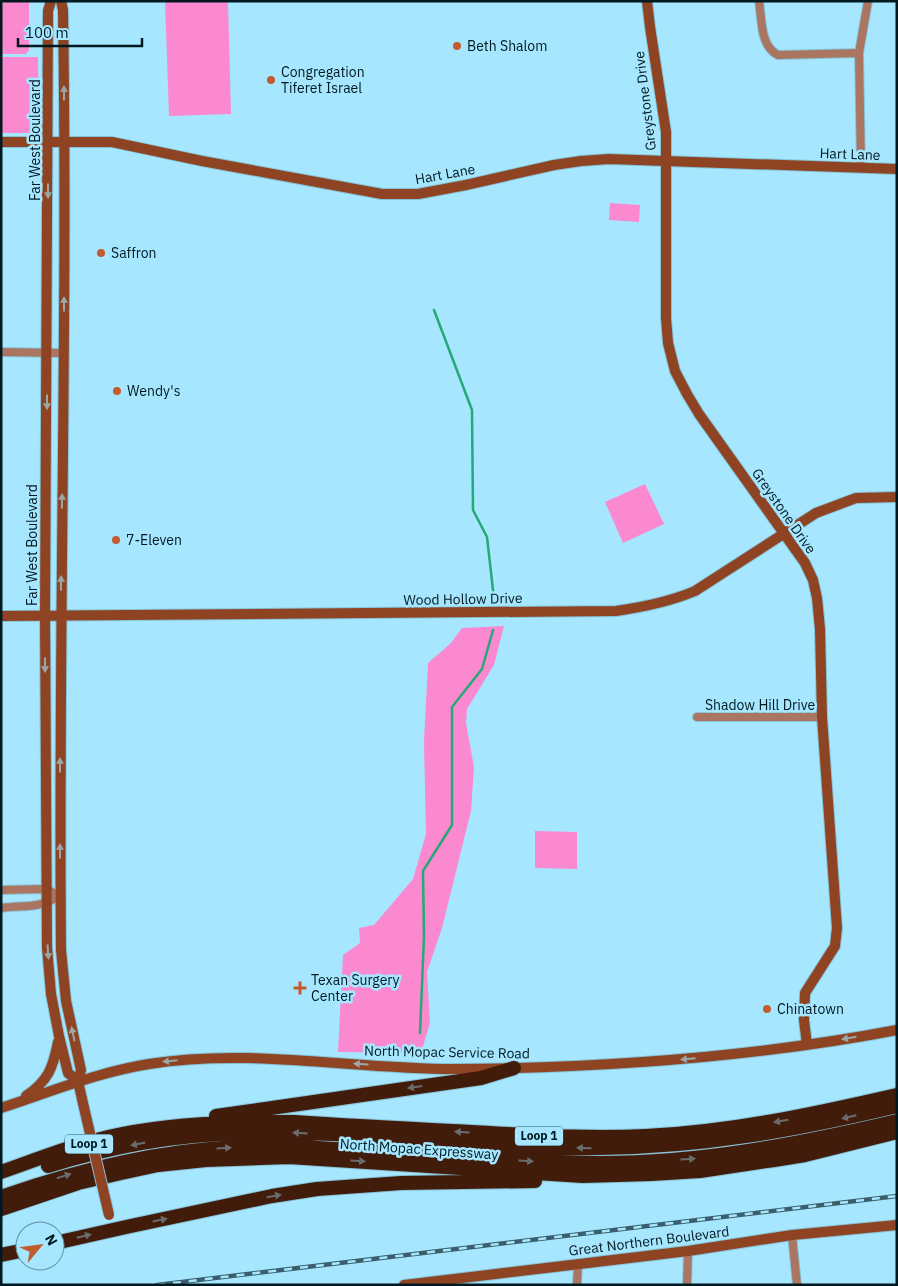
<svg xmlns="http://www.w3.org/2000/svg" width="898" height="1286" font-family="'IBM Plex Sans',sans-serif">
<rect width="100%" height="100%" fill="#a6e7ff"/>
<path fill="#fb89d0" d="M8,1H29V50L26,54H1V4Z
M165,1H228L231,114L169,116Z
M1,57H38L39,133H1Z
M610,203L640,205L639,222L609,220Z
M645,484L664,524L623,543L605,502Z
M504,626L494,665L467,709L466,723L474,767L471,811L442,928L427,972L430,1023L421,1053L338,1052L343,955L360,943L359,928L374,925L413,879L426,834L424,742L428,663L451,643L462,628Z
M535,831L577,832V869L535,868Z"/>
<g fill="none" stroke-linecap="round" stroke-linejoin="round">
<path stroke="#26a878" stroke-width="2.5" d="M434,310L472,410L473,510L487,537L494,599
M420,1033L424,936L423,871L452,825V707L482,669L493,630"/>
<g stroke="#88c2d7" stroke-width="10">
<path id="street" d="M759,1C762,20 760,46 778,55L859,53
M861,168L859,53L868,1
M1,352L63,353
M697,717H822
M1,890L46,889L60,896
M1,908C27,905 36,909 60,896
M792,1235L797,1285
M577,1285L578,1264
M687,1285L688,1251"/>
</g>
<g stroke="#88c2d7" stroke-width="12">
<path id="secondary" d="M51,1L48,11L45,616L47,947L51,994L59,1036L68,1073L78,1081
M61,1L63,10C68,323 58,636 61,950L66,1001L81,1070L78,1081L82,1099
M647,1L650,27L666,132V318L668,343L675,371L687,394L699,414L805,563L813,580L817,598L820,629L822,717L837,928L835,946L805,993L804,1020L807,1045
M1,142H112L202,161L382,194H418L466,185L554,165L581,161L609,159L897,169
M1,616L616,611C644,607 669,602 695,591L816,513L856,498L897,497
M26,1096C48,1081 53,1068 58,1042
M1,1108C50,1092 98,1072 149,1064C250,1048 352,1069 453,1069C603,1068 750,1058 897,1030
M404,1285L688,1251L792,1235L897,1225"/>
</g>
<g stroke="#88c2d7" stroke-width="16">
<path id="highway" d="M216,1116L481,1078L514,1068
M48,1166C109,1147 174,1135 238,1133C359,1129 479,1150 599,1148C703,1147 796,1130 897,1106
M1,1172C41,1158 81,1142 122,1134C179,1123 236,1121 294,1122C353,1126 413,1129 472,1132C530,1135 588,1139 646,1136C732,1132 814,1114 897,1095
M1,1197C78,1170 155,1151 236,1147C279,1144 321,1148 364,1151C442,1156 521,1162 600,1163C701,1163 799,1144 897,1121
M1,1209L78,1183L121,1173L158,1165L206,1160L289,1157L583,1176L651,1174L700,1171L774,1160L805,1155L897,1132
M55,1243L126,1227L272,1196L317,1189L401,1183L535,1181
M1,1255L25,1250"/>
</g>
<use href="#street" stroke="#ab7661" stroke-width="8"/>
<use href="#secondary" stroke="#8e4423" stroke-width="10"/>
<use href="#highway" stroke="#421c0b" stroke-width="14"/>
<g stroke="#395f6c" stroke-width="4.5">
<path id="rail" d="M157,1285L897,1196"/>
</g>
<use href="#rail" stroke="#a6e7ff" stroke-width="2.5" stroke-dasharray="8" stroke-linecap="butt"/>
<g stroke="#88c2d7" stroke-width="12" stroke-linecap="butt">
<path id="secondary-bridge" d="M82,1099L109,1215"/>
</g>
<use href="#secondary-bridge" stroke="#8e4423" stroke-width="10"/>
</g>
<defs><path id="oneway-solid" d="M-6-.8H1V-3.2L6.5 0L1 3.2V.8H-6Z" transform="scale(1.25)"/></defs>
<g fill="#9ca6a7">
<use href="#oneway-solid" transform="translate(64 93) rotate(-90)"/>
<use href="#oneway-solid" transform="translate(48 191) rotate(90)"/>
<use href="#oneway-solid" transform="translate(64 304) rotate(-90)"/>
<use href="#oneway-solid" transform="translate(47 402) rotate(90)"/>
<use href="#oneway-solid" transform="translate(62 501) rotate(-89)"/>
<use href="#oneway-solid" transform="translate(61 583) rotate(-89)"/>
<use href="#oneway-solid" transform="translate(45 665) rotate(90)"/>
<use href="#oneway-solid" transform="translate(60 765) rotate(-90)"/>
<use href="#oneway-solid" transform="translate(60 851) rotate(-90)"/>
<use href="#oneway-solid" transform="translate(48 952) rotate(86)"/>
<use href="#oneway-solid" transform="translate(73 1034) rotate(-102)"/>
<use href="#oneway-solid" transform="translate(849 1038) rotate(170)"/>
<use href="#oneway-solid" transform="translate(688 1059) rotate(175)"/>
<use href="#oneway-solid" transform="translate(170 1061) rotate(174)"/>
<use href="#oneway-solid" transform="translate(361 1064) rotate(-176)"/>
</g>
<g fill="#6a6d6d">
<use href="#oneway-solid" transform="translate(415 1087) rotate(172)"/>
<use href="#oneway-solid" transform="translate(849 1117) rotate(167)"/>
<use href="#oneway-solid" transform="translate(781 1121) rotate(170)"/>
<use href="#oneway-solid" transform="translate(462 1132) rotate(-177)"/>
<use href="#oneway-solid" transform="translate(300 1133) rotate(-177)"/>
<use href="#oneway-solid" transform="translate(138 1144) rotate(169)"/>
<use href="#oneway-solid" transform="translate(224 1148) rotate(-4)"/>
<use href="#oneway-solid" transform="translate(584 1148) rotate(-179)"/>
<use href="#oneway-solid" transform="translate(688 1159) rotate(-4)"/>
<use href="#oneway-solid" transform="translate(358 1161) rotate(4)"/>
<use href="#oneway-solid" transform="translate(526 1161) rotate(3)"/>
<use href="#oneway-solid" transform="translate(64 1176) rotate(-17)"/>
<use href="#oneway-solid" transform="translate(274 1196) rotate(-10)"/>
<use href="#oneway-solid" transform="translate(160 1220) rotate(-11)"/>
<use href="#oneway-solid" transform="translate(84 1236) rotate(-13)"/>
</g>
<g fill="#c25c2e" stroke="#a6e7ff" stroke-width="2">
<circle cx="457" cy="46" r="5"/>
<circle cx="271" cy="80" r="5"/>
<circle cx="101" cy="253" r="5"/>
<circle cx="117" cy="391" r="5"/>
<circle cx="116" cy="540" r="5"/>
<path d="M297.5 980.5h5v5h5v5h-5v5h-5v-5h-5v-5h5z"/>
<circle cx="767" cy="1009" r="5"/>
</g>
<g text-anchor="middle" stroke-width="5" stroke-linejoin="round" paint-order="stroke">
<g fill="#a6e7ff" stroke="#325663" stroke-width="1">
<rect x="515" y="1126.5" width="48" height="19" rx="4"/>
<rect x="65" y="1134.5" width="48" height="19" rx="4"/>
</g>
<g font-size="12" font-weight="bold" fill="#001820">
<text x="539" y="1140">Loop 1</text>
<text x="89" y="1148">Loop 1</text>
</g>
<g font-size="14" fill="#001820" stroke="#a6e7ff" text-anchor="start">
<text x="467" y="51">Beth Shalom</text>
<text x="281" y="77">Congregation<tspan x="281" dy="16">Tiferet Israel</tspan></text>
<text x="111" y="258">Saffron</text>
<text x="127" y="396">Wendy's</text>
<text x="126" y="545">7-Eleven</text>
<text x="311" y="985">Texan Surgery<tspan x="311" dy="16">Center</tspan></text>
<text x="777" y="1014">Chinatown</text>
</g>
<g font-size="14" fill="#001820" stroke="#a6e7ff">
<text transform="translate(645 101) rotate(-97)" y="5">Greystone Drive</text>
<text transform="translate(35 140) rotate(-90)" y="5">Far West Boulevard</text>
<text transform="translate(850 154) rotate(2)" y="5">Hart Lane</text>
<text transform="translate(445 174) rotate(-10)" y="5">Hart Lane</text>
<text transform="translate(784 511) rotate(55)" y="5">Greystone Drive</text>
<text transform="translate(32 545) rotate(-90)" y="5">Far West Boulevard</text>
<text transform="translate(463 599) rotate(-1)" y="5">Wood Hollow Drive</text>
<text x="760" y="710">Shadow Hill Drive</text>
<text transform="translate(447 1052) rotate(1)" y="5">North Mopac Service Road</text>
<text transform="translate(419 1149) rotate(4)" y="5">North Mopac Expressway</text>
<text transform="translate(649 1241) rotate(-7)" y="5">Great Northern Boulevard</text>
</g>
</g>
<rect width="898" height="1286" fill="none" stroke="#001820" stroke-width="5"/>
<g transform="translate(40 1246) rotate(61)"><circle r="24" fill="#a6e7ff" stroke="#6494a6"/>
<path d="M0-4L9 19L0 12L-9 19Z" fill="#c25c2e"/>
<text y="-8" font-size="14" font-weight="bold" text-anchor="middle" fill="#001820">N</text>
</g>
<path d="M18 38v8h124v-8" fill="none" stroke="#001820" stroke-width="2.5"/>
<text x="25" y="38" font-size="15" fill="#001820" stroke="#a6e7ff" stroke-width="4" paint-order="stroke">100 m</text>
</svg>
